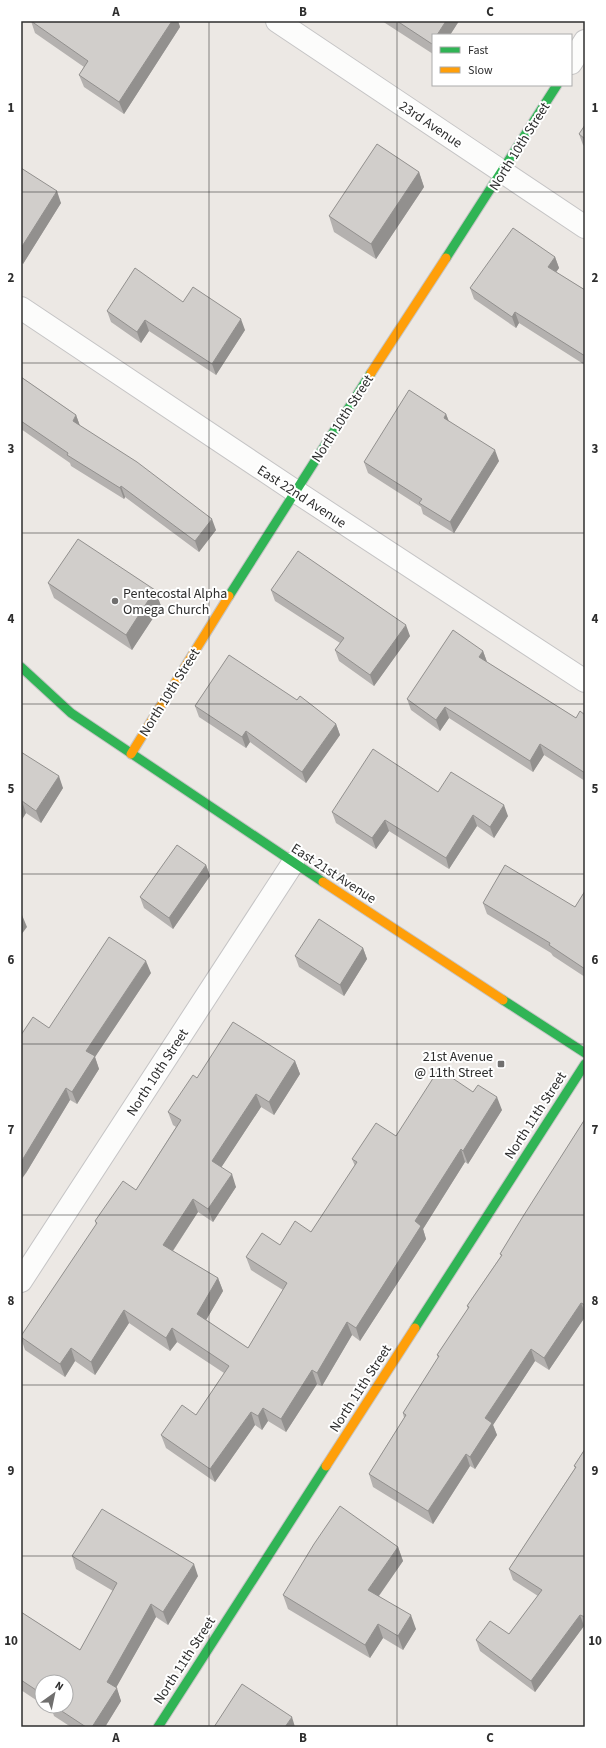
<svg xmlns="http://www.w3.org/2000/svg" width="606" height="1748" font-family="'Source Sans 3',sans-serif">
<rect width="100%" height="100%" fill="#ece8e4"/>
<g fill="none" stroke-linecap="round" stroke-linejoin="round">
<g stroke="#c5c4c5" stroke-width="24">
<path id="street" d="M277,21L585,227
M571,63L585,41
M21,308L295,491L585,681
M21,1281L293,863"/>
</g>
<g stroke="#c5c4c5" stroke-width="11">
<path id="fast" d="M446,258L557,85
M229,596L371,373
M21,667L71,713L323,882
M503,1000L585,1053
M415,1328L585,1064
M158,1727L326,1466"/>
</g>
<g stroke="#c5c4c5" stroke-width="11">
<path id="slow" d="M371,373L446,258
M131,754L229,596
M323,882L503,1000
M326,1466L415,1328"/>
</g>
<use href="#street" stroke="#fcfcfb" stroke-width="22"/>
<use href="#fast" stroke="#30b455" stroke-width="9"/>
<use href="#slow" stroke="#ff9f0a" stroke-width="9"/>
</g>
<path fill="#b4b1af" d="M31,21H178L180,27L124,114L84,87L79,75L84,67L35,33Z
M382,21H459L450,35H433V54Z
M585,125V147L583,145L579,134Z
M21,168L61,203L23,264L21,262Z
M419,172L424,187L376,259L334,232L329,216Z
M555,257L559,268L556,272L585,290V365L519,323L516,328L474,299L470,288Z
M183,302L245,330L216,375L149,331L141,343L111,322L107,311Z
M21,377L76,415L80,426L216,530L199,552L125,497L124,499L71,466L70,463L21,429Z
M446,414L449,421L499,461L454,533L423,514L421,507L368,473L364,462Z
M48,583L155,590L161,606L132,650L54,598Z
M271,590L410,636L374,686L339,661L335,650L340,643L275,601Z
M483,651L487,662L576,718L585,715V781L544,755L533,772L449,718L440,731L411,710L407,699Z
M297,700L336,724L340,735L306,783L250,742L246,748L199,717L195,706Z
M21,752L63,788L41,823L26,813L21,821Z
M438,792L508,816L494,838L477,826L449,869L389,831L376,849L336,823L332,812Z
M206,865L210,876L173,929L144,908L140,897Z
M585,891V977L553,956L551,953L487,914L483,903L575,907Z
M363,948L367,959L344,996L299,967L295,956Z
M151,973L95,1057L99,1069L77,1104L70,1100L26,1173L49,1028Z
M295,1061L300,1074L274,1115L261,1107L221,1167L236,1187L213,1222L198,1212L173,1251L218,1278L223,1291L206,1320L248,1348L283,1290L251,1270L246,1257L280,1245L311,1232L355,1166L352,1159L396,1136L473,1092L502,1110L468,1164L465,1162L423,1229L426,1239L360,1341L352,1335L322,1386L317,1384L286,1432L268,1421L262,1430L255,1425L215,1482L166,1448L161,1435L196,1415L224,1373L177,1342L170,1351L129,1323L95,1375L75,1361L65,1377L25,1350L21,1338V1336L96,1225L95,1221L136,1190L176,1127L173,1125L168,1112L197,1078Z
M585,1119V1317L549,1370L535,1361L493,1425L497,1435L475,1469L470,1466L433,1524L373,1487L369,1474L404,1418L403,1413L438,1358L437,1355L468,1309L467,1306L501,1256L500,1254Z
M585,1449V1626H584L535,1692L480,1651L476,1640L509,1634L538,1596L513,1580L509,1569L575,1468L574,1466Z
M398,1547L403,1561L379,1596L416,1629L403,1650L383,1638L370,1658L288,1609L283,1595Z
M72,1556L198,1576L168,1625L156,1617L116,1687L121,1701L105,1727H71L54,1716L52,1710L46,1706H66L42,1682V1704L21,1690V1612L80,1650L113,1591L76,1569Z"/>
<path fill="#92908e" d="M172,21H178L180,27L124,114L119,102Z
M446,21H459L450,35H437Z
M419,172L424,187L376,259L371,244Z
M57,191L61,203L23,264L21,257V248Z
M555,257L559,268L552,278L548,267Z
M515,312L519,323L516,328L512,317Z
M241,319L245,330L216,375L212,364Z
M145,320L149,331L141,343L137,332Z
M446,414L450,425L444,418Z
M76,415L80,426L73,421Z
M495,450L499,461L454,533L450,522Z
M121,486L125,497L124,499L120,488Z
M212,519L216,530L199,552L195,541Z
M155,590L161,606L132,650L126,635Z
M406,625L410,636L374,686L370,675Z
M483,651L487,662L483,668L479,657Z
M445,707L449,718L440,731L436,720Z
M336,724L340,735L306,783L302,772Z
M246,731L250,742L246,748L242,737Z
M540,744L544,755L533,772L530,761Z
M59,776L63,788L41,823L36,811Z
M22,801L26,813L21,821V803Z
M504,805L508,816L494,838L490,827Z
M473,815L477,826L449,869L446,858Z
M385,820L389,831L376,849L372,838Z
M206,865L210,876L173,929L169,918Z
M22,915L27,927L21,935V917Z
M363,948L367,959L344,996L340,985Z
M146,961L151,973L95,1057L99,1069L77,1104L72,1092L86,1051Z
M295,1061L300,1074L274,1115L269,1102Z
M66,1088L70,1100L26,1173L21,1180V1162Z
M256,1094L261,1107L217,1174L212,1161Z
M497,1097L502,1110L468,1164L463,1151Z
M461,1149L465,1162L423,1229L426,1239L360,1341L356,1328L415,1221Z
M232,1174L236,1187L213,1222L208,1209Z
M193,1199L198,1212L168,1258L163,1245Z
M218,1278L223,1291L202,1327L197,1314Z
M581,1303L585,1313V1317L549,1370L544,1358Z
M124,1310L129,1323L95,1375L91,1362Z
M347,1322L352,1335L322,1386L317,1373Z
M172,1328L177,1342L170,1351L166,1338Z
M71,1348L75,1361L65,1377L60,1364Z
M531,1349L535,1361L493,1425L497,1435L475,1469L470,1457L485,1418Z
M312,1370L317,1384L286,1432L281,1419Z
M263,1408L268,1421L262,1430L258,1416Z
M251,1412L255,1425L215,1482L210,1469Z
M466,1454L470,1466L433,1524L428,1511Z
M398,1547L403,1561L373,1604L368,1590Z
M194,1564L198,1576L168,1625L163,1612Z
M151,1604L156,1617L112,1695L107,1682Z
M411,1615L416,1629L403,1650L398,1636Z
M580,1615L584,1626L535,1692L531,1681Z
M378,1624L383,1638L370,1658L365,1645Z
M117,1688L121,1701L105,1727H92Z
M292,1717L295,1727H285Z"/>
<path fill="#d1cecb" stroke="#92908e" d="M31,21H172L119,102L79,75L88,61Z
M397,21H446L437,35H433V41L432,44Z
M585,125V139L579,134Z
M377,144L419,172L371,244L329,216Z
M21,168L57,191L21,248Z
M513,228L555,257L548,267L585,290V356L515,312L512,317L470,288Z
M135,268L183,302L193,287L241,319L212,364L145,320L137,332L107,311Z
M21,377L76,415L73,421L137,462L212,519L195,541L121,486L120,488L67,455L68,453L21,421Z
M409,390L446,414L444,418L495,450L450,522L419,503L422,499L364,462Z
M78,539L155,590L126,635L48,583Z
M298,551L406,625L370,675L335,650L344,638L271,590Z
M453,630L483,651L479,657L576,718L580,711L585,715V773L540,744L530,761L445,707L436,720L407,699Z
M229,655L297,700L300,696L336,724L302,772L246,731L242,737L195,706Z
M373,749L438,792L451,772L504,805L490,827L473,815L446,858L385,820L372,838L332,812Z
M21,752L59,776L36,811L22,801L21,803Z
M177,845L206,865L169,918L140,897Z
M505,865L575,907L585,891V969L549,945L550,943L483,903Z
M319,919L363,948L340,985L295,956Z
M109,937L146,961L86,1051L95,1056L72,1092L66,1088L21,1162V1035L33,1017L49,1028Z
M233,1022L295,1061L269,1102L256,1094L212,1161L232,1174L208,1209L193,1199L163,1245L218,1278L197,1314L248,1348L287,1283L246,1257L262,1233L280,1245L295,1221L311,1232L357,1162L352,1159L376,1123L396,1136L439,1069L473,1092L478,1085L497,1097L463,1151L461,1149L415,1221L421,1226L356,1328L347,1322L317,1373L312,1370L281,1419L263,1408L258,1416L251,1412L210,1469L161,1435L182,1405L196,1415L229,1366L172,1328L166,1338L124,1310L91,1362L71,1348L60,1364L21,1337V1336L97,1223L95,1221L123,1181L136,1190L181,1120L168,1112L193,1075L197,1078Z
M585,1119V1305L581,1303L544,1358L531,1349L485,1418L492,1423L470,1457L466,1454L428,1511L369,1474L406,1415L403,1413L439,1356L437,1355L469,1307L467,1306L502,1255L500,1254L522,1218Z
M585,1449V1617L580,1615L531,1681L476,1640L490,1621L509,1634L542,1590L509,1569L576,1467L574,1466Z
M340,1506L398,1547L368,1590L411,1615L398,1636L378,1624L365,1645L283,1595L314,1544Z
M102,1509L194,1564L163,1612L151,1604L107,1682L117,1688L92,1727H86L54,1706H66V1682H42V1694L21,1680V1612L80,1650L117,1583L72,1556Z
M242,1684L292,1717L285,1727H214Z"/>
<path fill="none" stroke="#2e2e2e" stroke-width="1" stroke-opacity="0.55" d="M209,21V1727M397,21V1727M21,192H585M21,363H585M21,533H585M21,704H585M21,874H585M21,1044H585M21,1215H585M21,1385H585M21,1556H585"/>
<g fill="#706f6e" stroke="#fff" stroke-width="1.5">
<circle cx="115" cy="601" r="4"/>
<rect x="497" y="1060" width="8" height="8" rx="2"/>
</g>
<g text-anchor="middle" stroke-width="4" stroke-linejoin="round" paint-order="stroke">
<g font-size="14" fill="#2e2e2e" stroke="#fff">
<text transform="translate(431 124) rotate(34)" y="5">23rd Avenue</text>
<text transform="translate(519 146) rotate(-58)" y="5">North 10th Street</text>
<text transform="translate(342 418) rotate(-57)" y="5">North 10th Street</text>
<text transform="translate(302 496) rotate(33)" y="5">East 22nd Avenue</text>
<text transform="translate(169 692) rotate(-58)" y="5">North 10th Street</text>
<text transform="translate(334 873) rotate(33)" y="5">East 21st Avenue</text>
<text transform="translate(157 1072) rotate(-57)" y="5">North 10th Street</text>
<text transform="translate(535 1115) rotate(-57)" y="5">North 11th Street</text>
<text transform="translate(360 1388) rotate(-57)" y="5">North 11th Street</text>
<text transform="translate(184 1660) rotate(-57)" y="5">North 11th Street</text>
</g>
<g font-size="14" fill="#2e2e2e" stroke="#fff" text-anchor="start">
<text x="123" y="598">Pentecostal Alpha<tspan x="123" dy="16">Omega Church</tspan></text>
<text x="493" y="1061" text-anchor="end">21st Avenue<tspan x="493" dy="16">@ 11th Street</tspan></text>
</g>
</g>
<rect width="606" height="1748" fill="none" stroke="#ffffff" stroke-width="44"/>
<rect x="432" y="34" width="140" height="52" fill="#ffffff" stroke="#ababab"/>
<rect x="440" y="47" width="20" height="6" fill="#30b455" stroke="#ababab"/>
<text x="468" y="54" font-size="12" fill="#2e2e2e">Fast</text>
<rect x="440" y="67" width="20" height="6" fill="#ff9f0a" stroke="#ababab"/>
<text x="468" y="74" font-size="12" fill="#2e2e2e">Slow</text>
<g transform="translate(54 1694) rotate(33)"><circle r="19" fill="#ffffff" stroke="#ababab"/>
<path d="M0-3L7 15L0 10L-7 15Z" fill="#706f6e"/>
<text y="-6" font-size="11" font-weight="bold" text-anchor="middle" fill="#2e2e2e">N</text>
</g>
<rect x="22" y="22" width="562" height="1704" fill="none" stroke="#2e2e2e" stroke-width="1.5"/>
<g font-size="13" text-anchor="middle" font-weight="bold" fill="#2e2e2e">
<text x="116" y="16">A</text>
<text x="303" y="16">B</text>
<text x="490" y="16">C</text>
<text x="11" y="112">1</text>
<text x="595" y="112">1</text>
<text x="11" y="282">2</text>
<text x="595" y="282">2</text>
<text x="11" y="453">3</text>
<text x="595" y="453">3</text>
<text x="11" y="623">4</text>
<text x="595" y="623">4</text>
<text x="11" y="793">5</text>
<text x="595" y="793">5</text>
<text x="11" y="964">6</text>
<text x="595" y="964">6</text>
<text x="11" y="1134">7</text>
<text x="595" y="1134">7</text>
<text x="11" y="1305">8</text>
<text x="595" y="1305">8</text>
<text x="11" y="1475">9</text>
<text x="595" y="1475">9</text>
<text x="11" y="1645">10</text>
<text x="595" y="1645">10</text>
<text x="116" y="1742">A</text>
<text x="303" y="1742">B</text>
<text x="490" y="1742">C</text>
</g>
</svg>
